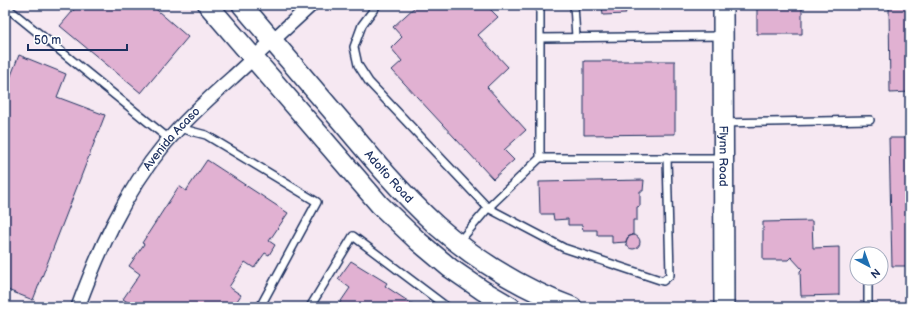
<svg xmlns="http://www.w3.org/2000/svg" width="915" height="312" font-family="'Balsamiq Sans',sans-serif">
<rect width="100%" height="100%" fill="#f6e8f2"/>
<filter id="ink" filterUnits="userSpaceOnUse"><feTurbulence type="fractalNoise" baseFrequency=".025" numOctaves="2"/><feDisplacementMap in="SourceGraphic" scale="8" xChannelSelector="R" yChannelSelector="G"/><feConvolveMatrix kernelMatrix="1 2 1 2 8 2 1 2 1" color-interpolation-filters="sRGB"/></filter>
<g filter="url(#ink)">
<path fill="#e1b1d2" stroke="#1b2f5e" d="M78,5H151L188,37L141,93L60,26Z
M417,5H486L498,17L478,35L508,67L487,87L526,130L504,150L514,160L493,179L392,70L402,61L391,48L402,37L393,27Z
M602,5H674L625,8L626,14L603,15Z
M757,5H802V34H757Z
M889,5H910V92L890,93Z
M19,55L66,74L57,97L105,115L33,300L5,289V91Z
M584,61H675V134L584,135Z
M889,138H910V266H892Z
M207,160L288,213L269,241L275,245L269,255L265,253L254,268L245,262L229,287L241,295L233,307H135L123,299L140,274L129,266L144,244L142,243L179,186L186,191Z
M644,180L643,191H640V206L637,207V220H633V235L628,237L626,242L612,243V235H597V230H583L582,225H568V219L554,220L553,214H540L539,182Z
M812,221L813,248L839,247V295L801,296L800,271L802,269L791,257L788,260H763V222Z
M626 242a7 7 0 1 1 14 0a7 7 0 1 1-14 0Z
M351,261L387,283L385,286L417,307H337L350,288L338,279Z"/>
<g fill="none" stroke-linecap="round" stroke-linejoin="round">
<g stroke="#1b2f5e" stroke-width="10">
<path id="lane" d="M377,5L362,25L354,47L358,65L369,82L488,208L540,158V5
M574,5L576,37
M5,6L169,139
M540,38L723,36
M723,123L870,120
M179,128L206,135L317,202L260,307
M540,158H722
M458,243L488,208L564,248L663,281L670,275L667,157
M868,285V307
M310,307L353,236L447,307"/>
</g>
<g stroke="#1b2f5e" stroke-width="16">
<g id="street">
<path id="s1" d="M78,307C99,250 125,192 164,145C185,120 209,98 233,77C259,53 285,29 311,5"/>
</g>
</g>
<g stroke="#1b2f5e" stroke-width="22">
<g id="secondary">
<path d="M208,5L380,205L419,242L450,268L482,290L511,307"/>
<path id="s2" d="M242,5C275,44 308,82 341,121C371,157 402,194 437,226C476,260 523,289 572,307"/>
<path id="s3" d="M723,5L724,307"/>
</g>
</g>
<use href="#lane" stroke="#fff" stroke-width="7"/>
<use href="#street" stroke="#fff" stroke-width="13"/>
<use href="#secondary" stroke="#fff" stroke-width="19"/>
</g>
</g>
<g text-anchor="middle" stroke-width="3.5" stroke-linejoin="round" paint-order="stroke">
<g font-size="12" fill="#1b2f5e" stroke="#fff">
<text dy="4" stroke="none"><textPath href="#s1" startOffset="194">Avenida Acaso</textPath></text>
<text dy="4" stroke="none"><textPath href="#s3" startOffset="151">Flynn Road</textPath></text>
<text dy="4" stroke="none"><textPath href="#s2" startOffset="226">Adolfo Road</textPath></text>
</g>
</g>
<rect width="915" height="312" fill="none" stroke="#fff" stroke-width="20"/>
<rect x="10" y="10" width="895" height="292" fill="none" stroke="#1b2f5e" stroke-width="1.5" filter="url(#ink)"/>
<g transform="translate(869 266) rotate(139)"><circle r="19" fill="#ffffff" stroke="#a4acbf"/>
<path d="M0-3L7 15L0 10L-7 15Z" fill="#1f6fb2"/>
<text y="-6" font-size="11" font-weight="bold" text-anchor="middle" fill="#1b2f5e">N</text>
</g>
<path d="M28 44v6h99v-6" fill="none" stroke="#1b2f5e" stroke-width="2"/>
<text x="34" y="44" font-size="12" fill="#1b2f5e" stroke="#ffffff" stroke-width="3" paint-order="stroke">50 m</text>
</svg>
